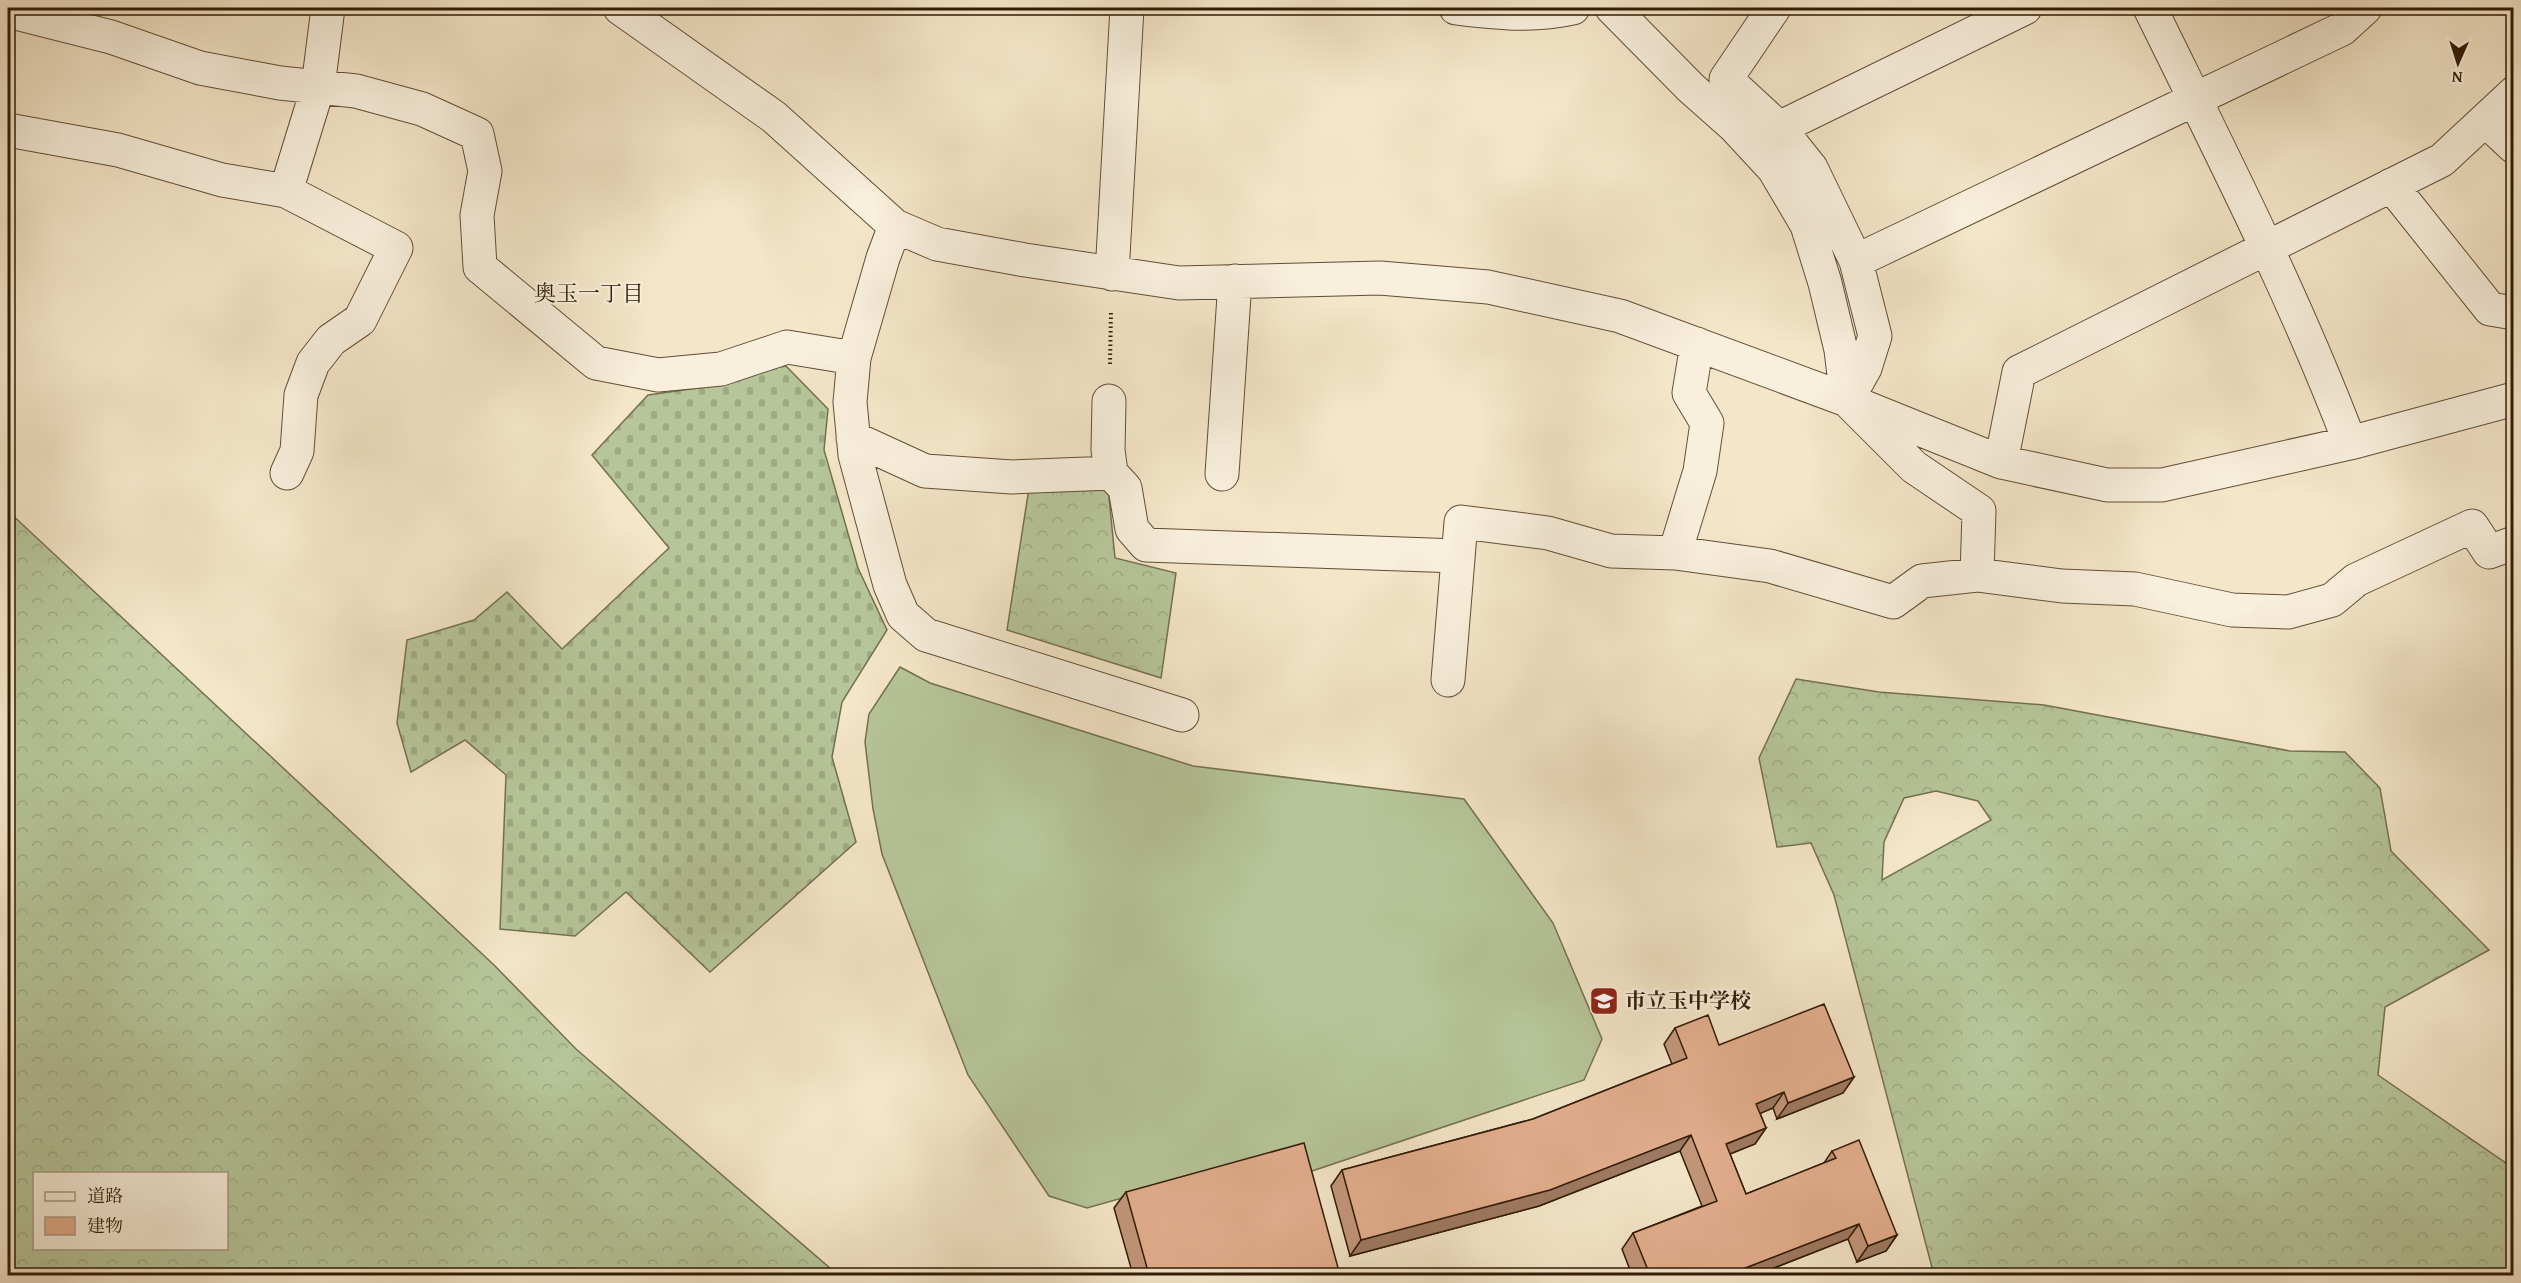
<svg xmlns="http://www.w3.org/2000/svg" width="2521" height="1283" font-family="'Gentium Book Plus','Noto Serif JP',serif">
<defs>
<pattern id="forest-crowns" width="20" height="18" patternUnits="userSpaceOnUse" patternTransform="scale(1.5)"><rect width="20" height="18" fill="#b6c69a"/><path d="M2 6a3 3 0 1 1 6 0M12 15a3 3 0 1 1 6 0" fill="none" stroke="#9daa83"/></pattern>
<pattern id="cemetery-stones" width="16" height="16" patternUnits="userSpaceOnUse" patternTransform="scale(1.5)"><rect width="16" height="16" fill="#b6c69a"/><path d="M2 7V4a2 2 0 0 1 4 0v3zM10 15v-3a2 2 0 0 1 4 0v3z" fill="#9daa83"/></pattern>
</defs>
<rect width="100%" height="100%" fill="#f4e6c9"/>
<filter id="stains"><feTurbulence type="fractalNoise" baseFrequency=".00333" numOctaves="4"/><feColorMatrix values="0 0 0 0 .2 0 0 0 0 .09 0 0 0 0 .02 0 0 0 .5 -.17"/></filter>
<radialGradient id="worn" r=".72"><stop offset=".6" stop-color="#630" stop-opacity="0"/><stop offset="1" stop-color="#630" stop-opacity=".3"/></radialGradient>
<path fill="#b6c69a" stroke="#747050" stroke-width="1.5" d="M900,667L930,683L1193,766L1464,799L1553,923L1602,1039L1584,1080L1303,1174L1295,1149L1087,1208L1049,1196L968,1075L882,854L873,809L865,742L869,714Z"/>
<path fill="url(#forest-crowns)" stroke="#747050" stroke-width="1.5" fill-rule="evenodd" d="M1108,487L1115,558L1176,573L1161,678L1007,630L1029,488Z
M8,511L494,965L576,1049L838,1275H8ZM34,1174H226V1248H34Z
M1796,679L1879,692L2044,705L2290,751L2345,752L2380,788L2391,851L2489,950L2385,1007L2378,1075L2513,1168V1275H1934L1834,895L1811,843L1777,847L1759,758ZM1936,791L1978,801L1991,820L1882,880L1884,842L1904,798Z"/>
<path fill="url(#cemetery-stones)" stroke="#747050" stroke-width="1.5" d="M786,366L828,409L824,450L858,568L887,630L842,702L832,757L856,842L710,972L626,892L575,936L500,929L506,775L465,740L411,772L397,723L407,640L474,620L507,592L562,649L669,548L592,455L648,395L726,384L767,369Z"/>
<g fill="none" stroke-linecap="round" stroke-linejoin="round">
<g stroke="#624e37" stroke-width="35">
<path id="street" d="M620,8L774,117L895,226L937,244L1025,260L1179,283L1380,278L1488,287L1620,316L1847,400L2001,462L2107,485H2162L2350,443L2514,399
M1456,8C1496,13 1533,17 1573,8
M1612,8L1691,88L1735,127L1774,169L1807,225L1825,283L1841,350L1847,400L1914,467L1979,511L1977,575
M1774,8L1726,79L1779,128L1811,168L1856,261L1875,336L1865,368L1847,400
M2150,8C2220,151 2293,293 2350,443
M8,11L111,37L200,68L280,83L356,91L422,109L477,134L485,171L477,215L480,267L596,363L658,375L721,369L787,347L854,358
M2485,120L2514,147
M1779,128L2025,8
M8,130L118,150L222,180L286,191L396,248L360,320L331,340L313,363L301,395L297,451L287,473
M2391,185L2490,309L2514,313
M286,191L318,87L328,8
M895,226L883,258L854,358L850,402L855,455L890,585L903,615L926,635L1182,715
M1856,261L2342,29L2365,8
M1112,274L1127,8
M1109,401L1108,450L1111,473L1125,488L1132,529L1146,545L1458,556
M853,438L925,471L1012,477L1111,473
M2001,462L2019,372L2442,160L2514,93
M1222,474L1235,281
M1675,553L1700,471L1707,423L1689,393L1697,344
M1448,680L1461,522L1548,533L1611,551L1675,553L1770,566L1893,602L1922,581L1977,575L2062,586L2135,589L2232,610L2288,612L2332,600L2356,580L2472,526L2489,552L2514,543"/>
</g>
<path stroke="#311b06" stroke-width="4" stroke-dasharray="1.5 3" stroke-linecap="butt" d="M1110,364L1111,311"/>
<use href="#street" stroke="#f8efdc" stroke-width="33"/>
</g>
<path fill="#c3967a" stroke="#311b06" stroke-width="1.5" d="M1675,1028L1719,1045L1854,1077L1843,1093L1777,1119L1773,1108L1760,1113L1766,1128L1755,1144L1730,1154L1746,1194L1824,1163L1832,1151L1897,1235L1886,1251L1857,1262L1848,1239L1756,1275H1632L1622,1249L1633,1233L1702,1206L1680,1151L1539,1206L1350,1256L1331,1186L1342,1170L1533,1119L1672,1064L1664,1044Z
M1126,1192L1340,1275H1133L1114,1208Z"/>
<path fill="#9f7a63" stroke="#311b06" stroke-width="1.5" d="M1854,1077L1843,1093L1777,1119L1788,1103Z
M1784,1092L1773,1108L1745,1120L1756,1104Z
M1766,1128L1755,1144L1715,1160L1726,1144Z
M1691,1135L1680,1151L1539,1206L1350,1256L1361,1240Z
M1859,1224L1848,1239L1756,1275H1727Z
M1897,1235L1886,1251L1857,1262L1868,1246Z"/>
<path fill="#e3ae8e" stroke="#311b06" stroke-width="1.5" d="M1824,1004L1854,1077L1788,1103L1784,1092L1756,1104L1766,1128L1726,1144L1746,1194L1836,1158L1832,1151L1859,1140L1897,1235L1868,1246L1859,1224L1727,1275H1650L1633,1233L1717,1201L1691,1135L1550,1190L1361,1240L1342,1170L1533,1119L1687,1058L1675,1028L1708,1015L1719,1045Z
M1304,1143L1340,1275H1149L1126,1192Z"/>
<defs>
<g id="school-square" transform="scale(1.5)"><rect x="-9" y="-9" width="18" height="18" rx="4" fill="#8f2418" stroke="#f8efdc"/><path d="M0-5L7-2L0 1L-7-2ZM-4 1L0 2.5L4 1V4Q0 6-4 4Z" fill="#fff"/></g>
</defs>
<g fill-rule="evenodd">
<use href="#school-square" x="1604" y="1001"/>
</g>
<g text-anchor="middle" stroke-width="4.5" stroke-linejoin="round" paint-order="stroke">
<g font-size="21" font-weight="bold" fill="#311b06" stroke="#f8efdc" text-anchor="start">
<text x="1625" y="1008">市立玉中学校</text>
</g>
<g font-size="22" fill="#311b06" stroke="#f8efdc">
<text x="589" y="301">奥玉一丁目</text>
</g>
</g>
<rect width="2521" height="1283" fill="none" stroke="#f4e6c9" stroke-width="30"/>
<rect x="9" y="9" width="2503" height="1265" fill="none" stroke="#311b06" stroke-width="3"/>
<rect x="15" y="15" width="2491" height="1253" fill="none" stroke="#311b06" stroke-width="1.5"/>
<rect x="33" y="1172" width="195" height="78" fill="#f8efdc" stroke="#a89a86" stroke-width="1.5"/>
<rect x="45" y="1192" width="30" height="9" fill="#f8efdc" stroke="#a89a86" stroke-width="1.5"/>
<text x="87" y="1202" font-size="18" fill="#311b06">道路</text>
<rect x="45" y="1217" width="30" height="18" fill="#e3ae8e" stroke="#a89a86" stroke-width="1.5"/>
<text x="87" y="1232" font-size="18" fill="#311b06">建物</text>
<g transform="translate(2458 63) rotate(183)" stroke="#f8efdc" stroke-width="4.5" paint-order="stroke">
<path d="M0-4.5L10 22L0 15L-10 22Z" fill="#311b06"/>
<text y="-9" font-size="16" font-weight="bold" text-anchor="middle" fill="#311b06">N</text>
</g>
<rect width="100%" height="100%" filter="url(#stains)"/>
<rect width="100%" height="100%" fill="url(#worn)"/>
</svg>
